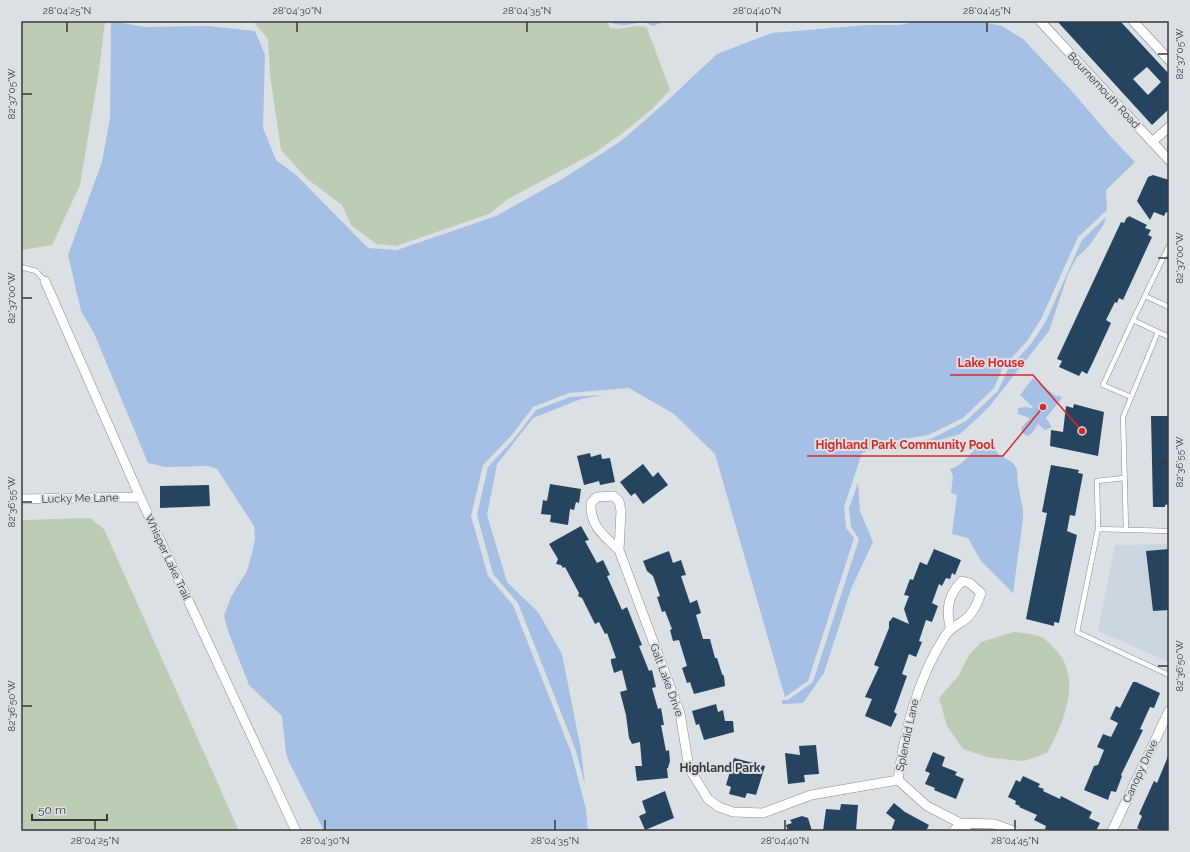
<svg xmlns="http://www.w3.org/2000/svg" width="1190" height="852" font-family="Raleway,sans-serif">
<rect width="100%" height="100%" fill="#dbe0e5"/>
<path fill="#cad5df" d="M1169,544V662L1098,631L1115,545Z"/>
<path fill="#bdccb4" d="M21,21H105L99,71L80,185L52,245L22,250Z
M253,21H607L610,28C622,31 636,23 647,28L670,90L652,109L624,132L596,152L508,199L489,214L396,246L376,244L351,225L342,205L306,178L281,150L270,75L268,39Z
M90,518L104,529L239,831H21V520Z
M1014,632C1023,633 1034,634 1041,637C1046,639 1050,644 1053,647C1084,675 1064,723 1047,753L1024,761L1010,760L987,757L963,749L947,726L939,698L959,675L969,655L981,642Z"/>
<path fill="#a6bfe4" d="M111,21L145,27L208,26L255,31L265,55L263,128L276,160L297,176L368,248L397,250L496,216L564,178L621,141L667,101L717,54L772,33L867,25H900L919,21H978L1002,26L1023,39L1070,89L1112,138L1135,162L1106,190L1107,210L1078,237L1041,319L1027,341L1003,367L994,388L963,418L928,435L899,440L862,453L844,507L846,528L854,538L808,681L785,697L715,454L674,414L629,388L569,393L533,407L511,436L483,465L471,516L488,576L513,605L571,752L586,809L588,831H324L289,762L286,753L282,716L249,685L228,631L224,616L231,597L247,571L252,553L255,539L254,526L217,469L208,466L165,467L148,463L94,333L81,311L68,255L102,162L110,118Z
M612,21H662L663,22L653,26L644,22L625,25L613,24Z
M1106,217L1104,224L1089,246L1077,257L1068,274L1049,331L988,408L960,434L929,443L889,448L900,444L931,439L966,421L998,391L1008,369L1031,344L1046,321L1082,240Z
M1033,378L1057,397L1058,395L1062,398L1046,418L1052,427L1045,430L1038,424L1032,433L1027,436L1023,433L1021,428L1030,418L1018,414V408L1025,407L1031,408L1033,407L1020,395Z
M603,395L581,399L533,418L497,464L487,515L507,582L538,612L562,654L581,750L585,785L576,751L518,603L493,574L477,515L488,467L514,439L536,410L570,397Z
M981,443H984L985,446L994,447L999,455L1012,462L1017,469L1018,485L1023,510V519L1013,593L981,561L968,538L952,534L957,495L951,493L953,476L950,469C963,466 971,452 981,443Z
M858,483L860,511L873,542L851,589L824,673L803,703L782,704V700H788L813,682L859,539L851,527L849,508Z"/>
<path fill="#264460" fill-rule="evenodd" d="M1057,21H1120L1169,74V109L1152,125ZM1147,67L1161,82L1148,95L1133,79Z
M1153,175L1169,180V213L1166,212L1164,216L1154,212L1150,220L1137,201L1148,177Z
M1129,216L1147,225L1145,228L1151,230L1148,235L1152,237L1123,300L1119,298L1117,303L1115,302L1106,320L1111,323L1092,364L1087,374L1082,371L1079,376L1059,367L1062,361L1057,359L1121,222L1124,223L1127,217L1128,218Z
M1074,404L1104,412L1098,456L1050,446L1051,430L1063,432L1066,406L1073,408Z
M1151,416H1169V504L1165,505V507H1153Z
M590,453L591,457L601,454L602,459L610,458L615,482L600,485L599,481L584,485L577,456Z
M643,464L653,477L658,472L668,485L643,504L635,493L631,496L620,482Z
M1051,465L1079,470L1078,473L1083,474L1075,516L1070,515L1067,531L1077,535L1059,623L1054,622V626L1026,619L1047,513L1042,512Z
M550,484L581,489L579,503L576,502L574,510L570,509L568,525L550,522L551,515L541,514L543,500L547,501Z
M209,485L210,506L160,508V486Z
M581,526L589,540L585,541L597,563L603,560L610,575L607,576L622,610L627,607L642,645L639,646L649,671L652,670L656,687L652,688L658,709L661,708L664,725H661L666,751L669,750L670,761L668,768H667L668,778L637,781L635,766H642L640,742L632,744L629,738L626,715L620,692L627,690L622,670L614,673L611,662V659L616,658L607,633L605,634L599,622L595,624L582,598L578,596L579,593L565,567L563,568L561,565L556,564L558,559L549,544Z
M934,549L961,560L955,575L952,573L950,579L946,578L942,586L939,584L932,603L938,606L932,622L926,620L919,641L922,642L916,657L909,654L902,674L907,676L894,712L897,714L891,727L865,716L872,699L865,697L879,667L874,665L889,628V622L893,617L909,624L904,609L909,596L904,595L910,579L913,580L920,562L927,565Z
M1169,549V610L1153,611L1146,551Z
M669,551L673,563L681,560L686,575L681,576L690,603L697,600L701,613L696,615L703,639H710L715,658H717L722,674L724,676L725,686L694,694L690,682L687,683L682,668L687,666L679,640L673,641L670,630L672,629L665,611L662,612L657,597L660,596L653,576L647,571L643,561Z
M1133,682H1136L1160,693L1154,708L1150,707L1140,729L1143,730L1121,775L1122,776L1116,792L1111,791L1108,800L1084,790L1094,766L1098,765L1104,750L1097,747L1103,734L1111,737L1118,723L1110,719L1116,706L1120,708Z
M716,704L718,712L723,710L725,721H733L734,732L704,740L699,724L696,725L692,711Z
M816,745L819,774L804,775L805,782L788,784L785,753L800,755L799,746Z
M933,752L945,757L942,766L957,772L955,775L964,779L956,799L934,790L935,788L925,784L930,773L925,771Z
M1169,754V827L1167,831H1143L1137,828L1142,816L1139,814L1154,781L1157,783Z
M734,758L765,766L756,795L747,793L745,798L729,794L731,787L726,785Z
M1023,776L1040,784L1038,787L1044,789L1043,791L1060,799L1061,796L1092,812L1089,818L1100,823L1096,831H1050L1045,829L1046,826L1034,820L1037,815L1019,807L1020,806L1015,804L1016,801L1008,797L1016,780L1020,782Z
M665,791L674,818L645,830L639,816L646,813L642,801Z
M894,803L905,812L929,825L926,831H891L895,820L886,813Z
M841,804L858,805L856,831H823L826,809L840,810Z
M802,816L808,818L812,831H788L786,825L792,823L790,820Z"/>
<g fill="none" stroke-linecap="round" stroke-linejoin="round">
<g stroke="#878c90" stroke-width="5.5">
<path id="service" d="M21,267L36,271L45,281
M1145,296L1169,307
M1158,332L1133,320L1169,246
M1131,397L1103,385L1133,320
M1098,529L1097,481L1124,478
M1126,530L1123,417L1158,332L1169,337
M1169,531L1098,529L1077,632L1169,675"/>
</g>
<g stroke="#878c90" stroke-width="10">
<path id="minor" d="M1040,21L1169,160
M1133,21L1169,60
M1152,142L1169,127
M45,281L140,497L296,831
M21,499L140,497
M619,550C603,535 590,526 591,503L597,497L613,496L619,501L621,511L619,550L680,713L689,768L708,799L719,807L733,812L763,813L811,795L898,780L927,806L960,823L967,831
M898,780C905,729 917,680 945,636C952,625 960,625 968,617C975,610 978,602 981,593L970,583L962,581C948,595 946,609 950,627
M960,823L994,824L1014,831
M954,831L960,823
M1112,831L1169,711"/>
</g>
<path stroke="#8a8d91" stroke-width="2" stroke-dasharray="2 2" stroke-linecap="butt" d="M1168,21L1169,22"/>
<use href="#service" stroke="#fff" stroke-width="4.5"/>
<use href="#minor" stroke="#fff" stroke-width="9"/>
</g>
<path fill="none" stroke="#36383a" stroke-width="1.5" d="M67,22V32M297,22V32M527,22V32M757,22V32M987,22V32M1158,54H1168M22,94H32M1158,258H1168M22,298H32M1158,462H1168M22,502H32M1158,666H1168M22,706H32M95,820V830M325,820V830M555,820V830M785,820V830M1015,820V830"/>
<g text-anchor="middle" stroke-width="4" stroke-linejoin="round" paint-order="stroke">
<g font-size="11" fill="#36383a" stroke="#dbe0e5">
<text transform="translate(1104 90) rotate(47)" y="4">Bournemouth Road</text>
<text transform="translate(80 498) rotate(-1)" y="4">Lucky Me Lane</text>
<text transform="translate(168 557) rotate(65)" y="4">Whisper Lake Trail</text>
<text transform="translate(667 680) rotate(70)" y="4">Galt Lake Drive</text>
<text transform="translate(907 735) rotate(-78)" y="4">Splendid Lane</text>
<text transform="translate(1140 771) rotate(-65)" y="4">Canopy Drive</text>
</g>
<g font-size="12" font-weight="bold" fill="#363a3d" stroke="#dbe0e5">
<text x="720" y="772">Highland Park</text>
</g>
</g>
<path fill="none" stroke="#d62828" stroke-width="1.5" d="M1082 431L1033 375H950M1043 407L1003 456H807"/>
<g fill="#d62828" stroke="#dbe0e5" stroke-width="1.5">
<circle cx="1082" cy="431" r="4"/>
<circle cx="1043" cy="407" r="4"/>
</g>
<g font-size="12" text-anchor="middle" font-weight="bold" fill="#d62828" stroke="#dbe0e5" stroke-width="4" stroke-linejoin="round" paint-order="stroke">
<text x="991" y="367">Lake House</text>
<text x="905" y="449">Highland Park Community Pool</text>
</g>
<rect width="1190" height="852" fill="none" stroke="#dbe0e5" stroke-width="44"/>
<path d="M32 814v6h75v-6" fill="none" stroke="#36383a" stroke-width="2"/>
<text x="38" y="814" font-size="12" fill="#36383a" stroke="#dbe0e5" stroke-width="3" paint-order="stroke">50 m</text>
<rect x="22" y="22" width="1146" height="808" fill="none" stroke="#36383a" stroke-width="1.5"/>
<g font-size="10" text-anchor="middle" fill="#36383a">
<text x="67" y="14">28°04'25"N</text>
<text x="297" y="14">28°04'30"N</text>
<text x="527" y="14">28°04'35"N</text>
<text x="757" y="14">28°04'40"N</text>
<text x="987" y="14">28°04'45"N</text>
<text transform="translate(1179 54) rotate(-90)" y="4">82°37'05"W</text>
<text transform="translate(11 94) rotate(-90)" y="4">82°37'05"W</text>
<text transform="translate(1179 258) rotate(-90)" y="4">82°37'00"W</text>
<text transform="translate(11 298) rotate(-90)" y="4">82°37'00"W</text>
<text transform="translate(1179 462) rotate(-90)" y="4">82°36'55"W</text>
<text transform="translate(11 502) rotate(-90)" y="4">82°36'55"W</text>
<text transform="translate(1179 666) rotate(-90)" y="4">82°36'50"W</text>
<text transform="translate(11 706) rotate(-90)" y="4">82°36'50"W</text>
<text x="95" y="844">28°04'25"N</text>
<text x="325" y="844">28°04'30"N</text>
<text x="555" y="844">28°04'35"N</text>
<text x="785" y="844">28°04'40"N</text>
<text x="1015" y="844">28°04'45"N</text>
</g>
</svg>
